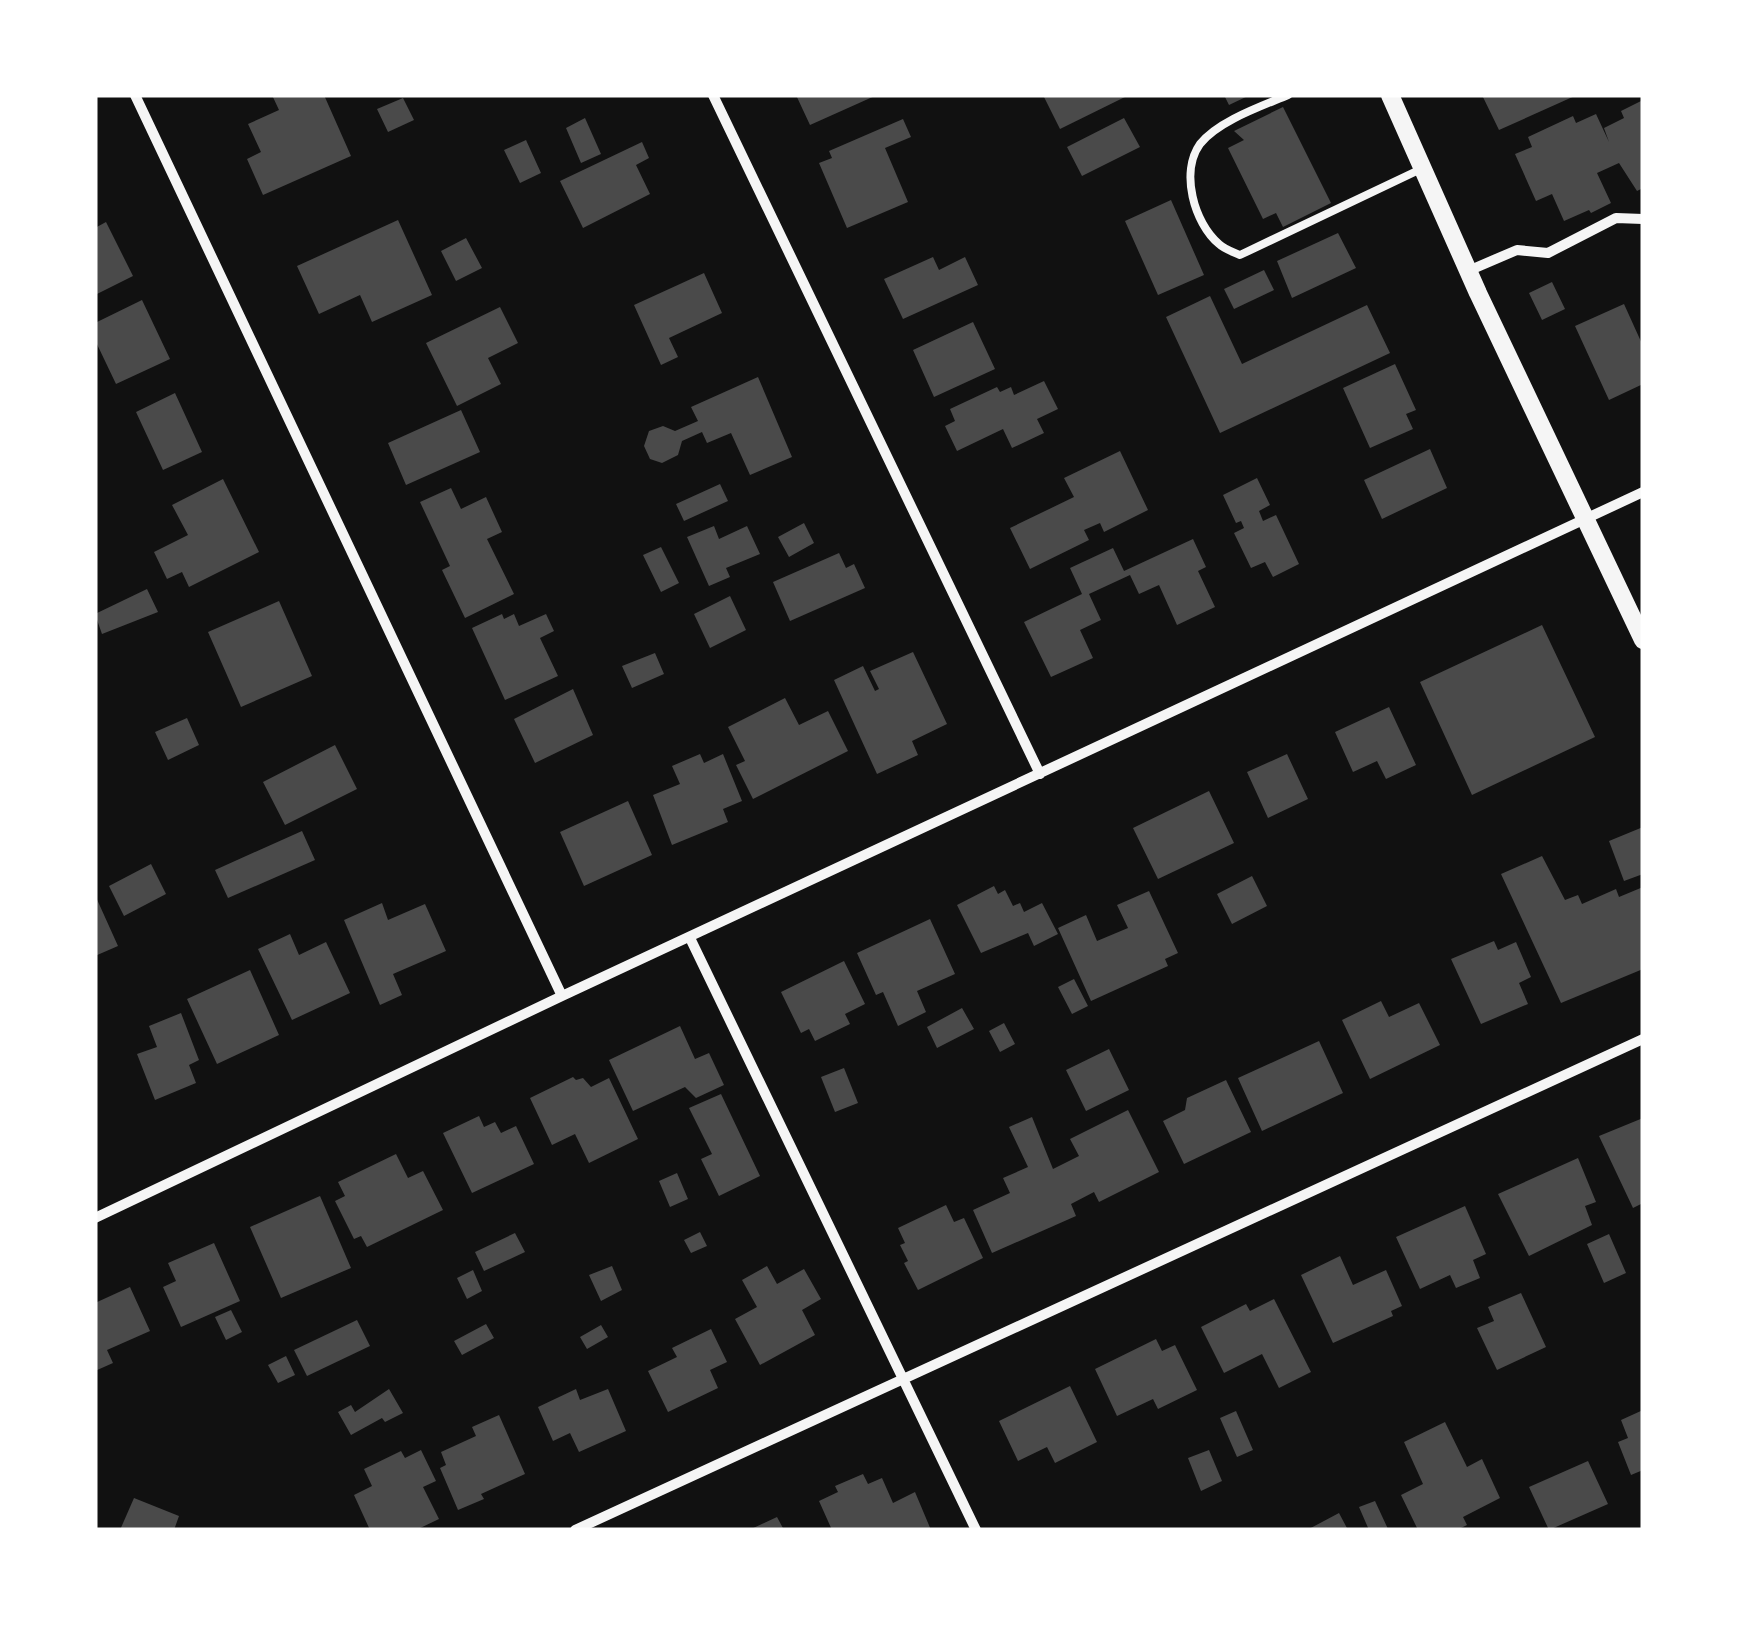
<svg xmlns="http://www.w3.org/2000/svg" width="1738" height="1625" font-family="Raleway,sans-serif">
<rect width="100%" height="100%" fill="#111"/>
<path fill="#4a4a4a" d="M272,95H324L351,156L263,195L247,159L261,152L248,124L279,110Z
M796,95H877L810,125Z
M1043,95H1129L1060,129Z
M1224,95H1250L1229,105Z
M1482,95H1577L1499,130Z
M403,98L414,120L388,132L377,109Z
M1643,100V188L1637,191L1619,163L1597,173L1611,203L1591,213L1589,210L1564,221L1552,194L1536,201L1515,154L1532,147L1528,137L1573,116L1576,123L1596,114L1609,142L1604,128L1624,118L1621,111Z
M1283,107L1331,203L1283,227L1276,213L1263,219L1228,148L1244,140L1234,131Z
M585,118L601,154L581,163L566,128Z
M1124,118L1140,147L1082,176L1067,147Z
M903,119L911,137L885,148L908,202L847,228L819,163L832,158L829,151Z
M526,140L541,173L520,183L504,150Z
M642,142L649,158L636,165L650,194L583,228L560,181Z
M1171,200L1204,275L1158,295L1125,221Z
M398,220L432,295L372,322L360,295L319,314L297,266Z
M106,222L133,276L95,295V228Z
M1338,233L1356,268L1292,298L1277,261Z
M466,238L482,268L456,281L441,251Z
M933,257L939,270L965,257L978,285L903,319L884,279Z
M1264,270L1274,290L1234,309L1224,289Z
M704,273L722,313L669,338L678,357L661,365L634,305Z
M1552,282L1565,309L1542,320L1529,293Z
M1210,296L1242,364L1367,305L1390,353L1220,433L1166,317Z
M142,300L170,359L116,384L95,340V323Z
M1624,304L1643,346V384L1609,400L1575,326Z
M500,307L518,343L488,358L501,384L457,406L426,343Z
M973,322L995,369L934,397L913,350Z
M1395,364L1416,410L1406,414L1413,429L1370,448L1343,388Z
M758,377L792,457L750,475L731,433L707,443L702,432L682,441L678,455L662,463L650,459L644,446L649,431L663,426L675,431L698,421L691,407Z
M1044,381L1058,409L1037,419L1044,433L1012,448L1003,429L957,451L945,426L955,421L950,409L997,387L1000,392L1011,387L1014,395Z
M175,393L202,452L163,470L136,412Z
M461,410L480,452L406,485L388,443Z
M1430,449L1447,488L1382,519L1364,480Z
M1120,451L1148,510L1104,532L1100,523L1084,530L1089,540L1030,569L1010,528L1074,497L1064,478Z
M1257,478L1270,505L1259,511L1263,521L1276,515L1299,564L1273,577L1265,562L1251,568L1234,533L1244,528L1241,521L1236,523L1223,495Z
M223,479L259,552L189,587L182,572L167,579L154,552L188,535L172,505Z
M720,484L728,501L684,521L676,504Z
M451,488L461,509L486,497L502,532L487,539L514,594L465,618L442,570L450,566L420,502Z
M804,523L814,543L789,557L778,537Z
M714,526L719,539L747,526L760,554L726,568L730,577L709,586L687,537Z
M1193,539L1206,567L1198,571L1215,607L1177,625L1159,585L1139,594L1130,575L1089,594L1101,620L1080,630L1093,658L1051,677L1024,622L1082,594L1070,568L1113,548L1124,571Z
M661,547L679,583L661,592L643,555Z
M839,553L846,568L854,564L865,588L790,621L773,582Z
M147,589L158,612L102,634L95,614Z
M730,596L746,630L710,648L694,614Z
M279,601L312,676L241,707L208,632Z
M502,614L504,619L514,614L519,626L546,614L554,631L540,638L558,676L505,700L472,628Z
M1542,625L1595,737L1472,795L1420,682Z
M913,652L947,724L912,741L918,755L877,774L834,680L863,666L875,691L879,689L870,671Z
M655,653L664,674L632,688L622,666Z
M573,689L593,735L535,763L514,719Z
M785,698L799,725L828,711L848,751L753,799L736,765L745,761L728,727Z
M1389,707L1416,765L1386,779L1377,761L1353,772L1335,732Z
M187,718L199,745L168,760L155,732Z
M335,745L357,789L285,825L263,782Z
M700,754L704,763L723,754L742,801L723,809L728,822L672,845L653,795L680,784L672,766Z
M1287,754L1308,799L1268,818L1247,772Z
M1209,791L1234,843L1158,879L1133,828Z
M628,801L652,855L584,886L560,832Z
M1643,827V874L1624,881L1609,841Z
M302,831L315,860L228,898L215,870Z
M1542,856L1565,900L1578,895L1582,904L1616,889L1619,897L1643,887V969L1561,1003L1501,874Z
M151,864L166,894L124,916L109,886Z
M1252,876L1267,906L1232,924L1217,894Z
M994,886L998,894L1005,890L1013,906L1020,903L1024,912L1042,903L1058,934L1034,946L1028,933L981,953L957,905Z
M1149,891L1178,953L1165,959L1168,966L1091,1001L1058,928L1086,915L1097,941L1128,928L1117,905Z
M95,895L118,946L95,956Z
M382,903L388,920L425,904L446,951L393,974L402,995L380,1005L344,920Z
M930,919L955,974L917,991L926,1012L898,1026L883,992L876,995L857,953Z
M290,934L299,955L326,942L350,993L292,1020L258,949Z
M1494,941L1498,950L1516,942L1531,977L1519,983L1528,1004L1481,1024L1451,959Z
M844,961L865,1004L845,1014L850,1024L815,1041L809,1029L801,1033L781,992Z
M250,970L279,1035L217,1064L187,999Z
M1074,979L1088,1006L1072,1014L1058,987Z
M1381,1001L1389,1017L1419,1003L1440,1045L1370,1079L1342,1020Z
M962,1008L974,1029L937,1048L927,1027Z
M181,1013L199,1060L189,1065L196,1083L155,1100L137,1054L157,1047L149,1026Z
M1004,1023L1015,1044L1000,1052L989,1031Z
M680,1026L695,1059L709,1053L724,1085L696,1098L685,1087L633,1111L609,1060Z
M1319,1041L1343,1093L1262,1131L1238,1078Z
M1109,1049L1129,1090L1086,1111L1066,1070Z
M844,1068L858,1103L835,1112L821,1077Z
M573,1077L576,1080L583,1078L591,1087L609,1078L638,1139L589,1163L575,1134L552,1145L530,1098Z
M1226,1080L1251,1132L1184,1164L1163,1121L1185,1110L1187,1098Z
M721,1094L760,1176L719,1196L701,1159L712,1154L689,1108Z
M1128,1110L1159,1172L1099,1202L1094,1192L1071,1204L1076,1216L992,1253L973,1210L1010,1193L1003,1178L1028,1167L1009,1127L1032,1117L1053,1169L1079,1156L1070,1139Z
M479,1116L484,1127L495,1122L501,1133L516,1126L534,1164L472,1193L443,1133Z
M1643,1118V1203L1633,1208L1599,1136Z
M396,1154L408,1178L423,1171L443,1210L367,1247L361,1236L354,1239L335,1201L345,1196L338,1182Z
M1578,1158L1596,1202L1585,1206L1592,1225L1529,1256L1498,1194Z
M677,1173L688,1199L670,1207L659,1181Z
M320,1196L351,1268L281,1298L250,1227Z
M946,1205L954,1222L964,1218L983,1258L918,1290L904,1263L908,1261L900,1245L905,1243L898,1228Z
M1465,1206L1486,1254L1473,1260L1480,1278L1456,1288L1450,1275L1420,1289L1396,1237Z
M700,1232L707,1246L691,1253L684,1240Z
M515,1233L525,1252L484,1271L475,1252Z
M1609,1234L1626,1273L1604,1283L1587,1244Z
M214,1243L240,1301L181,1327L163,1287L176,1281L168,1263Z
M1340,1256L1353,1285L1386,1270L1402,1306L1391,1311L1393,1316L1333,1343L1301,1275Z
M612,1266L622,1290L601,1301L589,1275Z
M767,1266L777,1284L804,1269L821,1299L802,1310L815,1335L760,1365L735,1319L757,1307L742,1280Z
M473,1270L482,1291L467,1299L457,1278Z
M130,1287L150,1331L107,1350L113,1363L95,1371V1303Z
M1521,1293L1546,1347L1497,1370L1477,1328L1494,1321L1488,1307Z
M1274,1299L1311,1372L1279,1388L1262,1354L1224,1373L1201,1327L1246,1304L1250,1311Z
M231,1310L242,1332L226,1340L215,1317Z
M357,1320L370,1346L307,1376L294,1350Z
M486,1324L494,1338L462,1355L454,1341Z
M601,1325L608,1337L587,1349L580,1337Z
M711,1329L727,1362L710,1370L718,1388L668,1412L648,1371L677,1357L672,1348Z
M1156,1339L1162,1351L1175,1345L1197,1390L1158,1409L1153,1399L1117,1416L1095,1369Z
M286,1356L295,1375L278,1383L268,1365Z
M1070,1386L1097,1442L1055,1463L1047,1447L1018,1461L999,1421Z
M389,1389L403,1413L385,1422L382,1418L351,1435L338,1412L351,1405L355,1412Z
M576,1389L580,1400L608,1389L626,1431L579,1452L570,1433L553,1441L538,1407Z
M1643,1410V1470L1631,1475L1618,1442L1628,1438L1621,1420Z
M1236,1411L1253,1450L1237,1457L1220,1418Z
M499,1415L525,1474L481,1494L484,1499L458,1510L440,1468L446,1465L441,1452L476,1436L472,1427Z
M1445,1422L1467,1467L1482,1459L1500,1498L1463,1517L1467,1525L1457,1530H1418L1401,1495L1423,1484L1404,1442Z
M421,1450L436,1481L423,1487L439,1519L416,1530H370L354,1495L372,1486L364,1469L401,1451L405,1458Z
M1209,1450L1222,1481L1201,1491L1188,1458Z
M1588,1461L1608,1504L1549,1530L1529,1487Z
M863,1474L868,1484L882,1478L893,1503L915,1492L931,1530H832L819,1501L838,1492L835,1486Z
M134,1498L179,1516L174,1530H120Z
M1375,1501L1388,1529L1385,1530H1369L1359,1507Z
M1339,1513L1348,1530H1307Z
M777,1517L784,1530H749Z"/>
<g fill="none" stroke-linecap="round" stroke-linejoin="round">
<path stroke="#f5f5f5" stroke-width="8" d="M1288,95C1262,106 1218,121 1200,144C1180,172 1194,223 1219,244C1224,249 1233,252 1240,255L1421,169"/>
<path stroke="#f5f5f5" stroke-width="10" d="M135,95L562,996
M713,95L1040,774
M1468,271L1517,250L1548,253L1616,218L1643,219
M690,938L976,1530
M95,1218L562,996L1643,492
M575,1530L1643,1039"/>
<path stroke="#f5f5f5" stroke-width="18" d="M1390,95L1478,293L1643,640"/>
</g>
<rect width="1738" height="1625" fill="none" stroke="#ffffff" stroke-width="195"/>
</svg>
